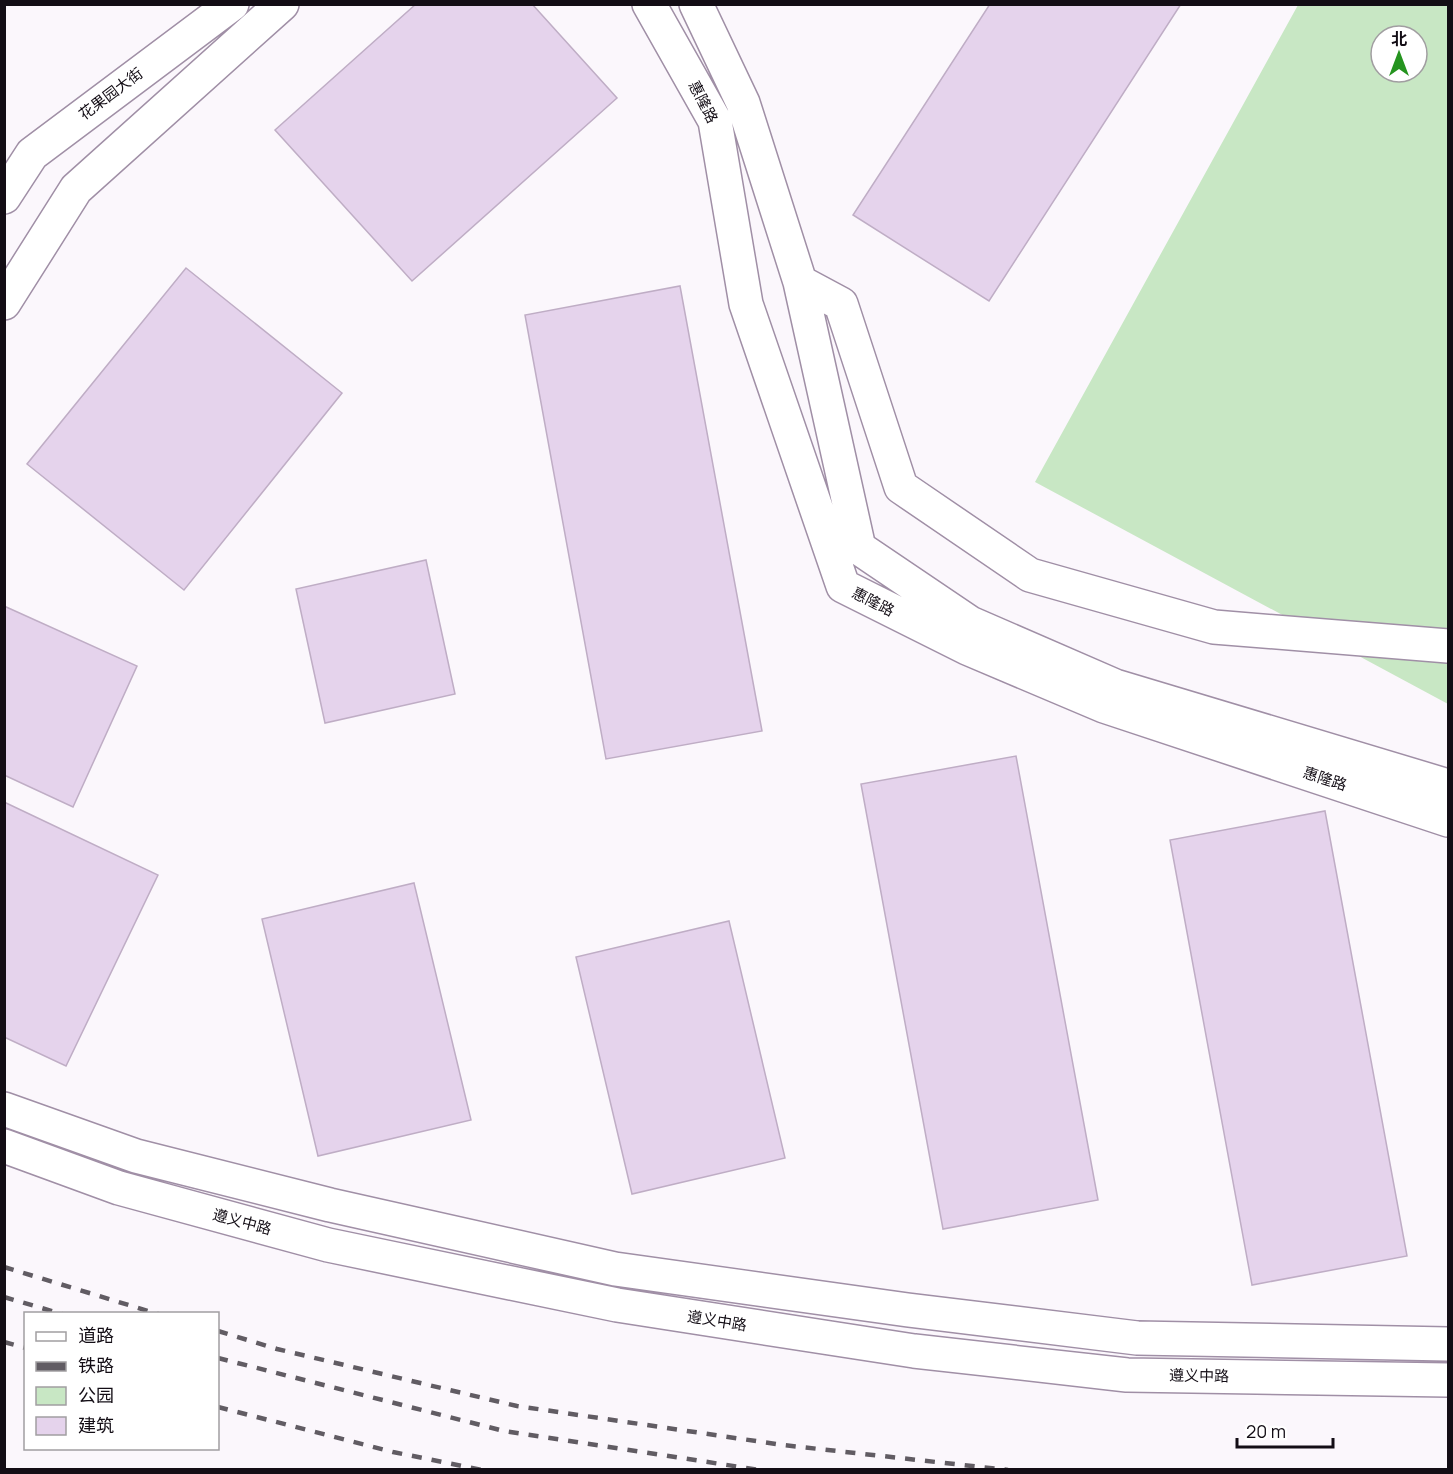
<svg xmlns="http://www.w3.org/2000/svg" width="1453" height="1474" font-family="Manrope,'Noto Sans SC',sans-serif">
<rect width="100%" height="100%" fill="#fbf7fc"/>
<path fill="#c8e7c4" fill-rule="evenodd" d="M1298,5H1448V704L1035,482ZM1381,36H1417V72H1381Z"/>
<path fill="#e5d3ec" stroke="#bfadc5" stroke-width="1.5" d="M416,4H532L617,98L412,281L275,130Z
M990,4H1181L989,301L853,215Z
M186,268L342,393L184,590L27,464Z
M680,286L762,731L606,759L525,315Z
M426,560L455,694L325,723L296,589Z
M4,606L137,666L73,807L4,775Z
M1016,756L1098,1200L943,1229L861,784Z
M4,802L158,875L66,1066L4,1037Z
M1325,811L1407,1256L1252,1285L1170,840Z
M414,883L471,1120L318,1156L262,919Z
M729,921L785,1158L632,1194L576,957Z"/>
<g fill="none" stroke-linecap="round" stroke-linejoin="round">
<g stroke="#a08fa6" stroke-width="36">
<path id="minor" d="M649,4L715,121L746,304L843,586L967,648L1104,706L1448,820
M696,4L743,103L800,282L859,548L970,623L1115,686L1448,786
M4,197L32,154L232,4
M800,282L841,304L901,487L1030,575L1214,627L1448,646
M4,303L76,189L282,4"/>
</g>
<g stroke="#a08fa6" stroke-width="36">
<path id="major" d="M4,1109L136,1156L330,1205L615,1269L908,1310L1137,1338L1448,1344
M4,1146L119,1188L328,1245L617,1305L914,1351L1127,1375L1448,1380"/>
</g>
<use href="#minor" stroke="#fff" stroke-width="33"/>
<use href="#major" stroke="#fff" stroke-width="33"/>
<path stroke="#615c63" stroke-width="4.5" stroke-dasharray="10 10" stroke-linecap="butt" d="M4,1267L158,1314
M4,1297L62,1314
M218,1331L277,1349L517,1406L783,1445L1008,1470
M4,1342L26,1348
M218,1358L504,1431L760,1470
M218,1407L393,1452L482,1470"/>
</g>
<g text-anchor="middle" stroke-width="6" stroke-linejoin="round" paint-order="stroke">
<g font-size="15" fill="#130d15" stroke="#fff">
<text transform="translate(111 94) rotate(-37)" y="5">花果园大街</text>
<text transform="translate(703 102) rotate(63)" y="5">惠隆路</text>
<text transform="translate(873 602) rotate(27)" y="5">惠隆路</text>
<text transform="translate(1325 779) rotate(18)" y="5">惠隆路</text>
<text transform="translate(242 1222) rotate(15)" y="5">遵义中路</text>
<text transform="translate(717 1321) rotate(9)" y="5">遵义中路</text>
<text transform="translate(1199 1376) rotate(1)" y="5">遵义中路</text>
</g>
</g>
<rect width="1453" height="1474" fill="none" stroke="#130d15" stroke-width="12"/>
<rect x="24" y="1312" width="195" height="138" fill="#ffffff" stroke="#a19ea1" stroke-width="1.5"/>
<rect x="36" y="1332" width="30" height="9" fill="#ffffff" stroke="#a19ea1" stroke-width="1.5"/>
<text x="78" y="1342" font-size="18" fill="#130d15">道路</text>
<rect x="36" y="1362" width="30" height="9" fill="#615c63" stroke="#a19ea1" stroke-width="1.5"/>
<text x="78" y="1372" font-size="18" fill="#130d15">铁路</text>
<rect x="36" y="1387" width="30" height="18" fill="#c8e7c4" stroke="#a19ea1" stroke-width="1.5"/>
<text x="78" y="1402" font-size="18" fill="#130d15">公园</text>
<rect x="36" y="1417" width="30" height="18" fill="#e5d3ec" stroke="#a19ea1" stroke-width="1.5"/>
<text x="78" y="1432" font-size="18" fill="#130d15">建筑</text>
<g transform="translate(1399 54)"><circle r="28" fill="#ffffff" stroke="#a19ea1" stroke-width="1.5"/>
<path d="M0-4.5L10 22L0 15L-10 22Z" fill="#25941f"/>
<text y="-9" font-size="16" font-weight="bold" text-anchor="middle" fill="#130d15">北</text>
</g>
<path d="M1237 1438v9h96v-9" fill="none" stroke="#130d15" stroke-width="3"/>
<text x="1246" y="1438" font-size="18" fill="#130d15" stroke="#ffffff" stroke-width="4.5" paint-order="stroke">20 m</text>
</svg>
